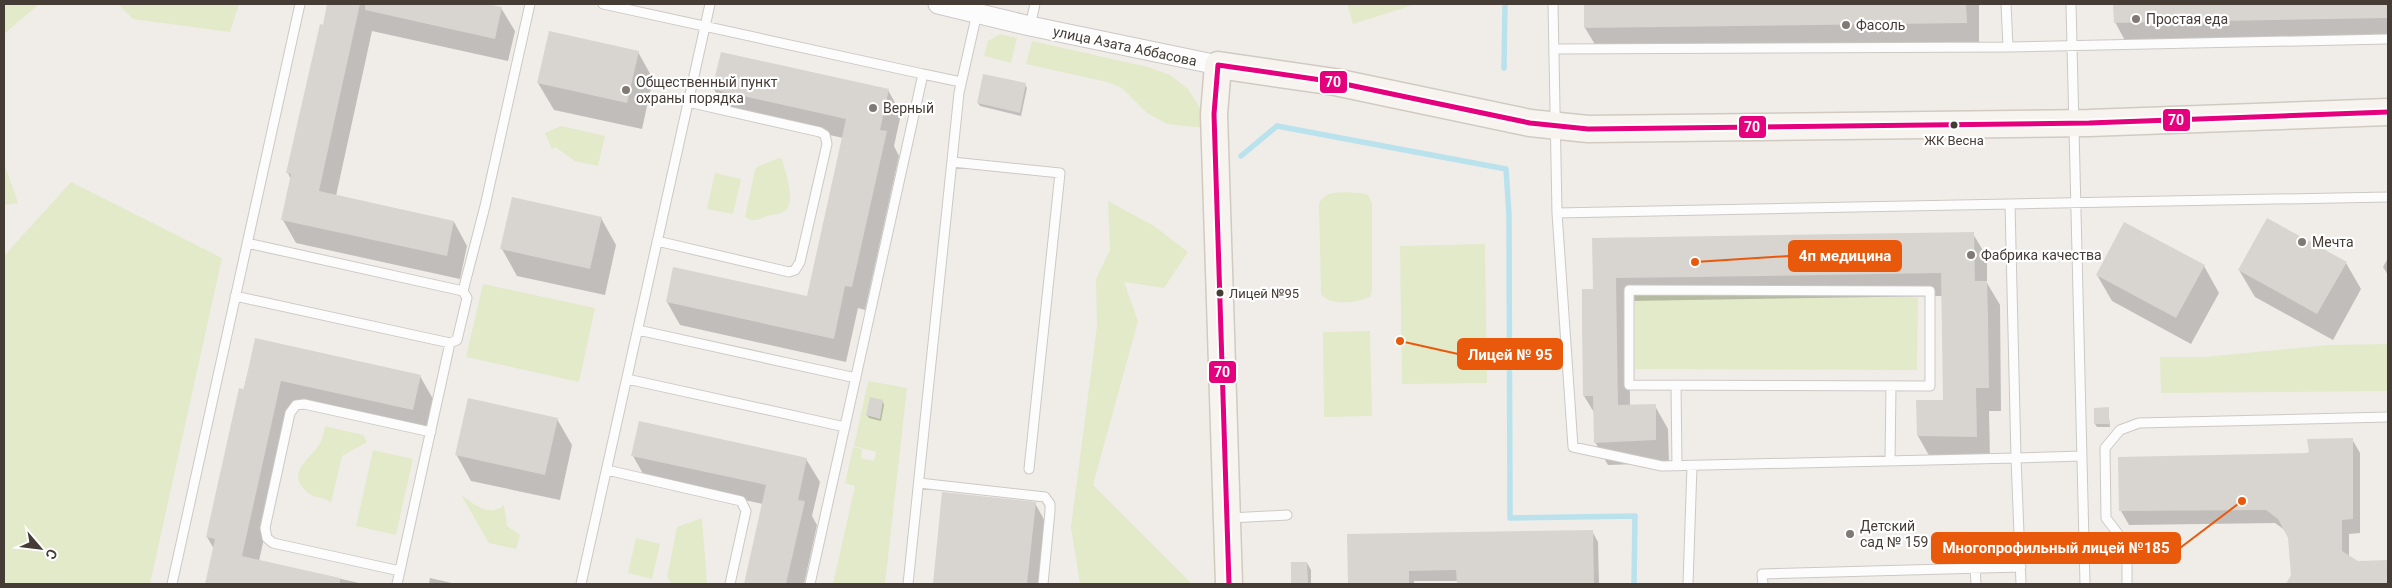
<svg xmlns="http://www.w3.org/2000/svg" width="2392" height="588" font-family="Roboto,sans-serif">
<rect width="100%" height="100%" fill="#f0ede9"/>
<path fill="#e2eac9" d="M4,4H39L4,34Z
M118,4H239L230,32L133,19Z
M1347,4H1416L1353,24Z
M1000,34L1017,38L1011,63L984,56L988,41Z
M1032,41L1148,67L1170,75L1188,89L1200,108L1204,128L1167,124L1147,113L1122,88L1107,82L1026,64Z
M561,126L605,136L598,166L575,161L555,147L552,149L545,133Z
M779,158L782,159C785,172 798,204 783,212C779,215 772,214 767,216C759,219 754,223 745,217L755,170L757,167Z
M4,163L18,203L4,205Z
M715,173L741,179L733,214L707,209Z
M71,182L222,258L150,584H4V256Z
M1362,193L1368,195L1372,203V290L1370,297C1358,303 1329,306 1321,294L1319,204C1325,188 1348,193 1362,193Z
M1108,201L1154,226L1188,252L1164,288L1124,282L1138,321L1093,485L1192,584H1080L1071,527L1097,326L1096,279L1110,250Z
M1485,244L1487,383L1402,384L1400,246Z
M483,284L595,308L579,382L466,357Z
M1635,296L1918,297L1917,370L1635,369Z
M1370,331L1372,416L1324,417L1323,332Z
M2388,344V391L2161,393L2160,357H2205L2328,345Z
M868,381L907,388L885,584H833L855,486L845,483L853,447L862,449L861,458L874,461L876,452L880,453L854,446Z
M325,426L363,435L367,442L342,456L331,503C324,496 314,499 307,492C285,473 310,459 319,445C322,439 324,433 325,426Z
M373,450L413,459L396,535L356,526Z
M461,495C474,504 489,518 504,505L507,526L520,535L516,549L489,543Z
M702,518L707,584H672L667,577L677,527Z
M636,538L660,544L652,579L628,573Z"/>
<path fill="#0003" d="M329,4H482L501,8L515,31L508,61L372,31L336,196L454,222L467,246L460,279L296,243L283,220L291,180L288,173Z
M1585,4H1979V46L1599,51L1585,28Z
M2115,4H2388V41L2128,46L2115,22Z
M638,52L653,79L642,129L554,110L538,83Z
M1025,85L1027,88L1021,116L980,106L978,103Z
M714,89L888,90L901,114L894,146L899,156L865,310L858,308L846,362L680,325L667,302L808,298L843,138L727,112Z
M601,218L616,245L605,295L517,276L502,249Z
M1973,234L1987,257V283L2000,305L2001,411H1989L1990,459H1931L1918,436L1944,401L1942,296L1629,301L1630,406H1655L1668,429L1669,463L1608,465L1595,442V414L1584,396L1594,290L1593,240Z
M2388,258V275L2383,267Z
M2346,263L2361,289L2333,340L2255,297L2239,270Z
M2204,266L2219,293L2191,344L2112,301L2097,275Z
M256,340L420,376L433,399L426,432L294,403L259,561L364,584H207L214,549L207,537Z
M883,402L884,405L881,421L869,418L867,415Z
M2108,408L2110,427H2097L2095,424Z
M557,419L572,445L560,500L471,481L456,454Z
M2352,439L2360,453V533L2349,534V557L2357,563L2388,561V584H2287L2292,576L2289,538L2286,531L2275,523L2129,525L2121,511Z
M633,456L806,459L820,482L812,516L817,525L804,584H745L763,504L646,479Z
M943,493L1035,503L1048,527L1042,584H934Z
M1592,531L1598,542L1599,584H1458V581H1414V584H1350L1349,536Z
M1292,563H1307L1311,570V584H1292Z
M430,578L456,584H429Z"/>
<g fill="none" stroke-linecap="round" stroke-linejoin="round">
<path stroke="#b9e2ed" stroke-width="5.5" d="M1504,68L1505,4
M1241,156L1277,126L1506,169L1509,215L1510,518L1635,516L1634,584"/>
</g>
<path fill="#d8d4d0" d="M327,4H360L319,191L454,221L447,256L281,220L291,174L286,173L320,24L323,25Z
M365,4H488L502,7L495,39L365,10Z
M1584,4H1966L1967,23L1584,28Z
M2113,4H2388V18L2114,23Z
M549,31L639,51L627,103L537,83Z
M721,52L889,89L880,130L887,131L852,287L845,286L834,339L666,302L673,267L807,296L846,119L712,89Z
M983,74L1026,83L1020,113L977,103Z
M512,197L602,217L590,269L500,249Z
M2267,218L2347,262L2317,314L2238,270Z
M2124,222L2205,265L2176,318L2096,275Z
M1974,232L1975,281H1987L1988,315L1989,388H1976L1977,437L1917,436L1916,400H1943L1941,273L1697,277L1616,278L1618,405L1656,404V440L1594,443L1593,396H1583L1582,321V289H1593L1592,238Z
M255,338L421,375L413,410L281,381L242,556L340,578V584H205L215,539L206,537L239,388L244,389Z
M870,397L883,400L880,419L866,415Z
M468,398L558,418L545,475L455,455Z
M2109,407V424H2094V408Z
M639,421L807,458L798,500L805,501L786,584H744L766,485L631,456Z
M2353,438V519L2342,520V551L2358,561L2388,560V584H2286L2291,575L2288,538L2278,519L2266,510L2119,511L2118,457L2309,453L2307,439Z
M942,492L1036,502L1027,584H933Z
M1593,530L1594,584H1457L1456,570L1409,571V584H1348L1347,534Z
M1291,562H1307L1308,584H1291Z"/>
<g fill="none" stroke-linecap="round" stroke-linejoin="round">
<g stroke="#ccc9c5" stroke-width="11">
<path id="lane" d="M603,4L923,74
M1553,4L1557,213L1573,447L1662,466L2016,458L2010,204L1557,213
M2071,4L2085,584
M1030,26L1035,4
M2008,47L2388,39
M1554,49L2008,47L2006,4
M952,162L1060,173L1029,469
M2010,204L2388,197
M657,241L789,272L795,270L800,262L827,144L825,135L820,132L688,102
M247,243L463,291
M1629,290L1930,291V386L1629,385Z
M235,296L450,343L457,340L467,298L463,291L485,206L530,4
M638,330L856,378
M627,379L845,427
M1676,385L1677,466
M1890,461L1891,386
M607,470L741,501L746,511L730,584
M919,483L1045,497L1050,504V511L1043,584
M1230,518L1287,515
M1975,568L1976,584
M400,571L273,543L267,538L265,528L290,413L296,405L304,404L431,432
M172,584L300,4
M397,584L450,343
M581,584L710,4
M810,584L923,74L961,82
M908,584L959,93L977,13
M1688,584L1692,466
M1763,584L1762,574L2021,567
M2021,584L2016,458L2082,456
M2127,584V554L2125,543L2106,518L2105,448L2120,430L2139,423L2388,417"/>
</g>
<g stroke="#ccc9c5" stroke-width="21">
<path id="street" d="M938,4L1030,26L1218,65"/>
</g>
<g stroke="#d0cac1" stroke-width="29">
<path id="secondary" d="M1229,584L1214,114L1218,65L1335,82L1530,123L1588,129L2089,123L2388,112"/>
</g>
<use href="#lane" stroke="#fdfcfc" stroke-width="9"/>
<use href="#street" stroke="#fdfcfc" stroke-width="19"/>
<use href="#secondary" stroke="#f7f3ee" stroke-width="26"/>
<g stroke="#fff" stroke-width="9">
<path id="bus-1" d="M1229,584L1214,114L1218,65L1335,82L1530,123L1588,129L2089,123L2388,112"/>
</g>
<use href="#bus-1" stroke="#e5007d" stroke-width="5"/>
</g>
<g fill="#817a74" stroke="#fff" stroke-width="2">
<circle cx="2136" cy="19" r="5"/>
<circle cx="1846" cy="25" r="5"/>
<circle cx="626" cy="90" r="5"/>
<circle cx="873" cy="108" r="5"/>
<circle cx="2302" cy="242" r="5"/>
<circle cx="1971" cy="255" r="5"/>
<circle cx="1850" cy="534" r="5"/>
</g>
<g fill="#453c35" stroke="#fff" stroke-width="2">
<circle cx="1954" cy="125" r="4.5"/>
<circle cx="1220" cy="293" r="4.5"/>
</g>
<g text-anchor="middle" stroke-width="4.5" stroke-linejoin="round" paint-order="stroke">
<g font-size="13" fill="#453c35" stroke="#fff">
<text x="1954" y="145">ЖК Весна</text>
<text x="1229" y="298" text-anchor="start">Лицей №95</text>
</g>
<g font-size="14" fill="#453c35" stroke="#fff" text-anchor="start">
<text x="2146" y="24">Простая еда</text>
<text x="1856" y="30">Фасоль</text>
<text x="636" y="87">Общественный пункт<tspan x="636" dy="16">охраны порядка</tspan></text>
<text x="883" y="113">Верный</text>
<text x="2312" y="247">Мечта</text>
<text x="1981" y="260">Фабрика качества</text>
<text x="1860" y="531">Детский<tspan x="1860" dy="16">сад № 159</tspan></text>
</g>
<g font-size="14" fill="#453c35" stroke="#fff">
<text transform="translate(1125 46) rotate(12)" y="5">улица Азата Аббасова</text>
</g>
</g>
<path fill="none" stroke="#e8590c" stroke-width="2" d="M1695 262L1789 256M1400 341L1458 354M2242 501L2180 548"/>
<g fill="#e8590c" stroke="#fff" stroke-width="2">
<circle cx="1695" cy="262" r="5"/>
<circle cx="1400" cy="341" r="5"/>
<circle cx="2242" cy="501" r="5"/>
</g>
<g fill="#e8590c" stroke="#e8590c" stroke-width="2">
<rect x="1789" y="241" width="112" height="30" rx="5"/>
<rect x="1458" y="339" width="104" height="30" rx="5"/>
<rect x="1932" y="533" width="248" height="30" rx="5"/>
</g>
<g font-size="15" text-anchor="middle" font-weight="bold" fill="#fff">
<text x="1845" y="261">4п медицина</text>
<text x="1510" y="360">Лицей № 95</text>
<text x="2056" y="553">Многопрофильный лицей №185</text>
</g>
<g stroke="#fff" stroke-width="2">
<rect x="1319" y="70" width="29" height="24" rx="5" fill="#e5007d"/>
<rect x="2162" y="108" width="29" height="24" rx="5" fill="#e5007d"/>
<rect x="1738" y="115" width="29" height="24" rx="5" fill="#e5007d"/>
<rect x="1208" y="360" width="29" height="24" rx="5" fill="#e5007d"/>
</g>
<g font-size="14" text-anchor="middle" font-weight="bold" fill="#fff">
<text x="1333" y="87">70</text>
<text x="2176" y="125">70</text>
<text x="1752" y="132">70</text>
<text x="1222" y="377">70</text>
</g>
<rect width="2392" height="588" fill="none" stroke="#453c35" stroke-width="10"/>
<g transform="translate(40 548) rotate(118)" stroke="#ffffff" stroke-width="4" paint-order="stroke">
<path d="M0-4L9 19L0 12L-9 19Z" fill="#453c35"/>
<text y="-8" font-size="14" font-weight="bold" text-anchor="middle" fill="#453c35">С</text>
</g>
</svg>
